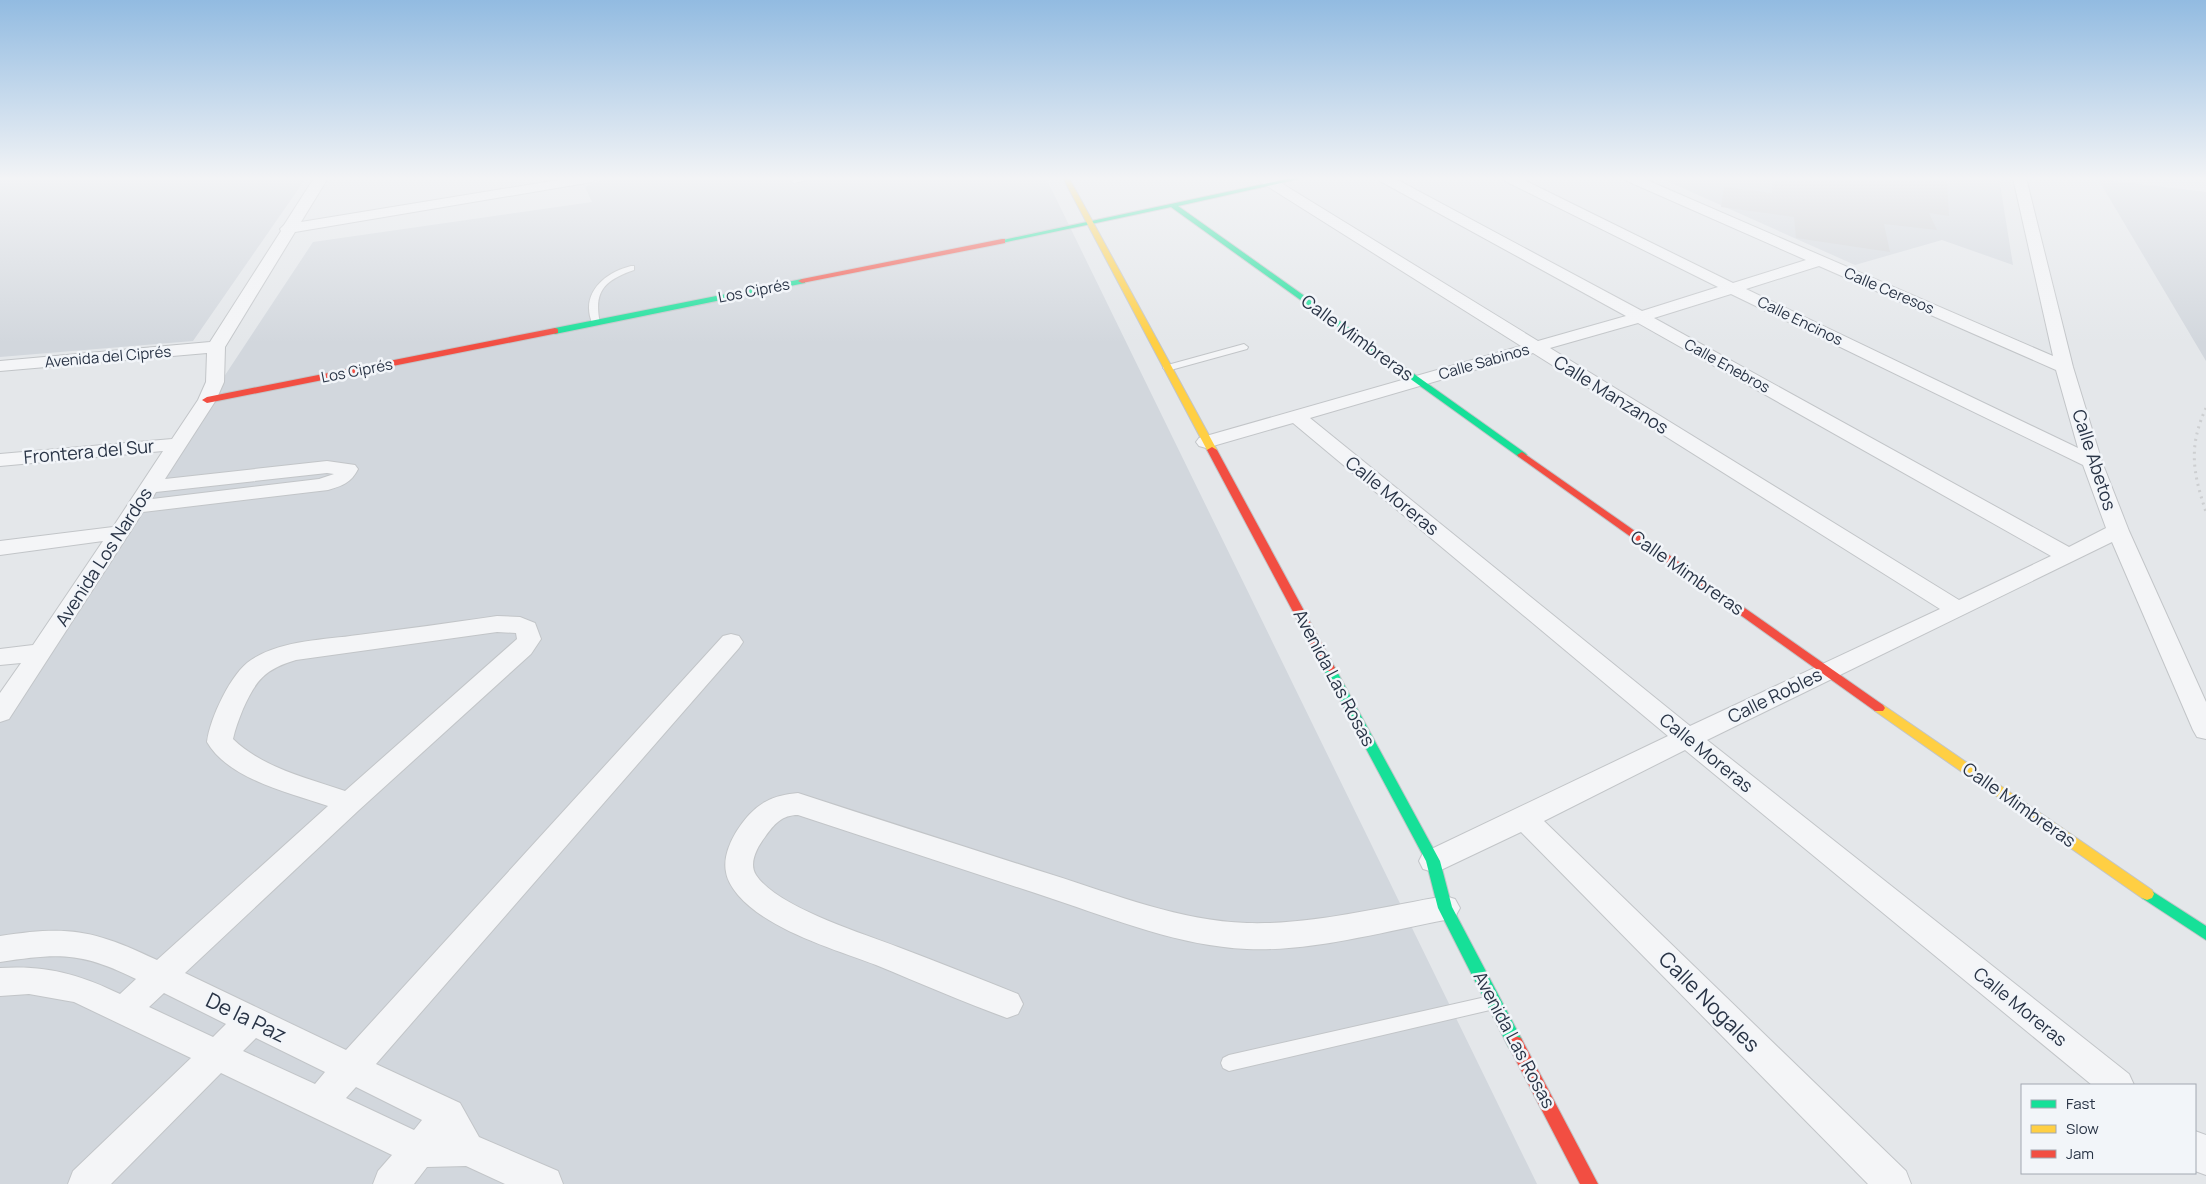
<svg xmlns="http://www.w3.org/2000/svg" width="2206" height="1184" font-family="Manrope,sans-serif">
<rect width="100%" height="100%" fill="#e4e7ea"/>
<path fill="#d2d7dd" d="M0,178H306L193,341L0,357Z
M605,178H1046L1537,1184H0V716L313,242L592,202L585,187Z
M1660,178H1999L2013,265L1942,240L1855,265Z
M2098,179L2206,192V361Z"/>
<path fill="#cdcfd2" d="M1773,178H1918L1947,182L1949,216L1929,213L1937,230L1884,224L1890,252L1796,238L1794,217L1721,207L1724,187L1772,193Z"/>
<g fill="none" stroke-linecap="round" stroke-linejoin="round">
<g stroke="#c2c5c8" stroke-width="2">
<path id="lane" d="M802,178H815L794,183L791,181Z
M631,266H634V270C605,280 593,291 600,323L596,325H593C579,294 604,273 631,266Z
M1244,344L1248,347L1247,349L1167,371L1163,368L1164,366Z
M1490,996L1496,998L1498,1003L1496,1008L1490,1010L1229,1071L1223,1068L1221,1063L1223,1058L1229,1055Z"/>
</g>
<g stroke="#c2c5c8" stroke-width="2">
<path id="street" d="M314,178H328L301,222L570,178H599L592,182L295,232L225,347L224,382L216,400L165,479L327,461L355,465L358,469C351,483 342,486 328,490L143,512L9,719L0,722V693L21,663L0,665V649L33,645L103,541L0,555V541L113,527L163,451L0,466V454L172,439L198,400L206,382L207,353L0,371V361L210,342L281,231L280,229L284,225ZM327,473L334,474L319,479L152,499L156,492Z
M1258,178H1273L1538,341L1626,316L1380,181L1379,178H1394L1642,311L1718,287L1505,181L1504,178H1520L1733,283L1806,260L1627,181L1625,178H1642L2053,356L2013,178H2026L2073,367L2102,462L2129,531L2206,702V739L2197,737L2193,730L2112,542L1707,740L2129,1074L2134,1085H2092L1685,750L1544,821L1906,1171L1911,1184H1868L1521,832L1443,869L1433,872L1423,869L1419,861L1423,853L1668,736L1293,423L1206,448L1199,446L1196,442L1199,438L1521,346L1259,181ZM1819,266L2056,370L2078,448L1746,289ZM1731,294L2083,465L2106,528L2069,547L1654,318ZM1638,323L2051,556L1959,600L1550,348ZM1533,353L1940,609L1690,726L1310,418Z
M497,616L520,617L535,623L541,639L531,654L359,810L185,973L346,1050L723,636L731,634L739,636L743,642L739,648L376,1064L460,1103L479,1137L558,1171L563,1184H505L466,1166L427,1167L414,1184H373L378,1171L392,1155L221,1073L111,1184H68L73,1171L191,1058L74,1002L29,994L0,996V968C46,965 79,974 120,994L136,979C81,952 60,953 0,962V936C69,925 94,930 157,960L328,806C290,793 228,779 207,742C210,718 231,673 251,660C281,640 324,640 358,635C404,629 451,623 497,616ZM497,632L516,633L517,639L345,791C307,778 263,768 233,739C235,729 239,719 243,709C256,680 265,669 296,660ZM164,993L226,1024L213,1037L149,1007ZM256,1038L325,1072L315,1084L243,1051ZM356,1087L422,1120L414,1130L346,1098Z
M798,793C883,821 968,848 1053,875C1116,895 1181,921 1247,923C1312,925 1381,907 1445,896L1455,899L1460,908L1455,917L1445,920C1382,932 1310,952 1247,949C1180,946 1116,920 1053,899C968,871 883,843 798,815C782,815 774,824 765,837C758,846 748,863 756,875C777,907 861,933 898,947C938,962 978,978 1018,994L1023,1004L1018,1014L1007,1018C963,1002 920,983 876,965C834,949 768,930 738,895C733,889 727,880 726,872C721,848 745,813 765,802C775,796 787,794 798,793Z
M2195,1131L2206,1135V1175L2195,1171Z"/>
</g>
<g stroke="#c2c5c8" stroke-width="2">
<path id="fast" d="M1292,178H1303L1178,206L1525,453L1527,455L1525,457H1519L1171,207L1002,243L998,241Z
M802,279H805V283L555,334L551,331L555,328Z
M1329,664L1333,665L1335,668L1440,861L1452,907L1521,1038L1523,1043L1521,1048L1515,1050L1509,1048L1438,908L1426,861L1323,668L1325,665Z
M2147,888L2206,926V940L2142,898L2140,894L2142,890Z"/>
</g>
<g stroke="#c2c5c8" stroke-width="2">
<path id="slow" d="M1063,178H1069L1217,450L1215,452H1209L1207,450Z
M1879,704L1883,705L2152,890L2154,894L2152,898L2147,900L2142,898L1875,711L1873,708L1875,705Z"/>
</g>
<g stroke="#c2c5c8" stroke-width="2">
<path id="jam" d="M1002,239H1005V243L802,283L798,281L802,279Z
M555,328L558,329V333L207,403L202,400L207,397Z
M1212,447L1217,450L1335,668L1333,671H1325L1323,668L1207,450Z
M1522,452L1883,705L1885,708L1883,711H1875L1519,457L1517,455Z
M1515,1036L1521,1038L1598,1184H1580L1507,1043L1509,1038Z"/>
</g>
<use href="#lane" fill="#f4f5f7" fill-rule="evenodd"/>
<use href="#street" fill="#f4f5f7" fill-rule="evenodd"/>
<use href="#fast" fill="#16e098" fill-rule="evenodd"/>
<use href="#slow" fill="#ffcf43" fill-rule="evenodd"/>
<use href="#jam" fill="#f24e42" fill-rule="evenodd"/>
<path stroke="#cdcfd1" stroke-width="3" stroke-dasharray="2 4.5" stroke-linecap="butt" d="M2206,408C2188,447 2193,473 2206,512"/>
</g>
<linearGradient id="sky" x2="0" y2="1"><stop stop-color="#92bbe1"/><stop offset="0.52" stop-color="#f3f4f6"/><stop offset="1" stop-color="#f3f4f6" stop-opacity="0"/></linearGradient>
<rect width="2206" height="343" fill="url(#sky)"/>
<g text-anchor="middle" stroke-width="5" stroke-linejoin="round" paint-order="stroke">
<g font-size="15" fill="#293446" stroke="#f2f5f9">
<text transform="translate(754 291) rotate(-11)" y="5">Los Ciprés</text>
<text transform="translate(1889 291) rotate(23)" y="5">Calle Ceresos</text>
<text transform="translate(1800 321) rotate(26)" y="5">Calle Encinos</text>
<text transform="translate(108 357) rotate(-5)" y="5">Avenida del Ciprés</text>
<text transform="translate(1484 362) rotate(-16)" y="5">Calle Sabinos</text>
<text transform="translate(1727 366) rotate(29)" y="5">Calle Enebros</text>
<text transform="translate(357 371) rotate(-11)" y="5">Los Ciprés</text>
</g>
<g font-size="18" fill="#293446" stroke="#f2f5f9">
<text transform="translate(1357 338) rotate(36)" y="6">Calle Mimbreras</text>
<text transform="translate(1611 395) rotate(32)" y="6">Calle Manzanos</text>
<text transform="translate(89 452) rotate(-5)" y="6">Frontera del Sur</text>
<text transform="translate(2094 460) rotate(72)" y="6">Calle Abetos</text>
<text transform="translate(1392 496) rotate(39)" y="6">Calle Moreras</text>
<text transform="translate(104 557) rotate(-57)" y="6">Avenida Los Nardos</text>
<text transform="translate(1687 573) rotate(35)" y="6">Calle Mimbreras</text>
<text transform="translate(1334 678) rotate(62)" y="6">Avenida Las Rosas</text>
<text transform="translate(1775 696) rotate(-26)" y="6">Calle Robles</text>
<text transform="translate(1706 753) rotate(39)" y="6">Calle Moreras</text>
<text transform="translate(2019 805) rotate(35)" y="6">Calle Mimbreras</text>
<text transform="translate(2020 1007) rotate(39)" y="6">Calle Moreras</text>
<text transform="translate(1514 1040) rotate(62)" y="6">Avenida Las Rosas</text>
</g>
<g font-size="21" fill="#293446" stroke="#f2f5f9">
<text transform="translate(1709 1002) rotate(45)" y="7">Calle Nogales</text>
<text transform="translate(246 1018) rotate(26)" y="7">De la Paz</text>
</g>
</g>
<rect x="2021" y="1084" width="175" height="90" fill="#f2f5f9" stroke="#a2a8b1"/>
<rect x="2031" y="1100" width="25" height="8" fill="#16e098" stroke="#a2a8b1"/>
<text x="2066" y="1109" font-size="15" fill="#293446">Fast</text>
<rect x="2031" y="1125" width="25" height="8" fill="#ffcf43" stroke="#a2a8b1"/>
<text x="2066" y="1134" font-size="15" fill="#293446">Slow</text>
<rect x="2031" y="1150" width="25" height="8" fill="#f24e42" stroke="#a2a8b1"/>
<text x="2066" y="1159" font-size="15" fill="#293446">Jam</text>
</svg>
